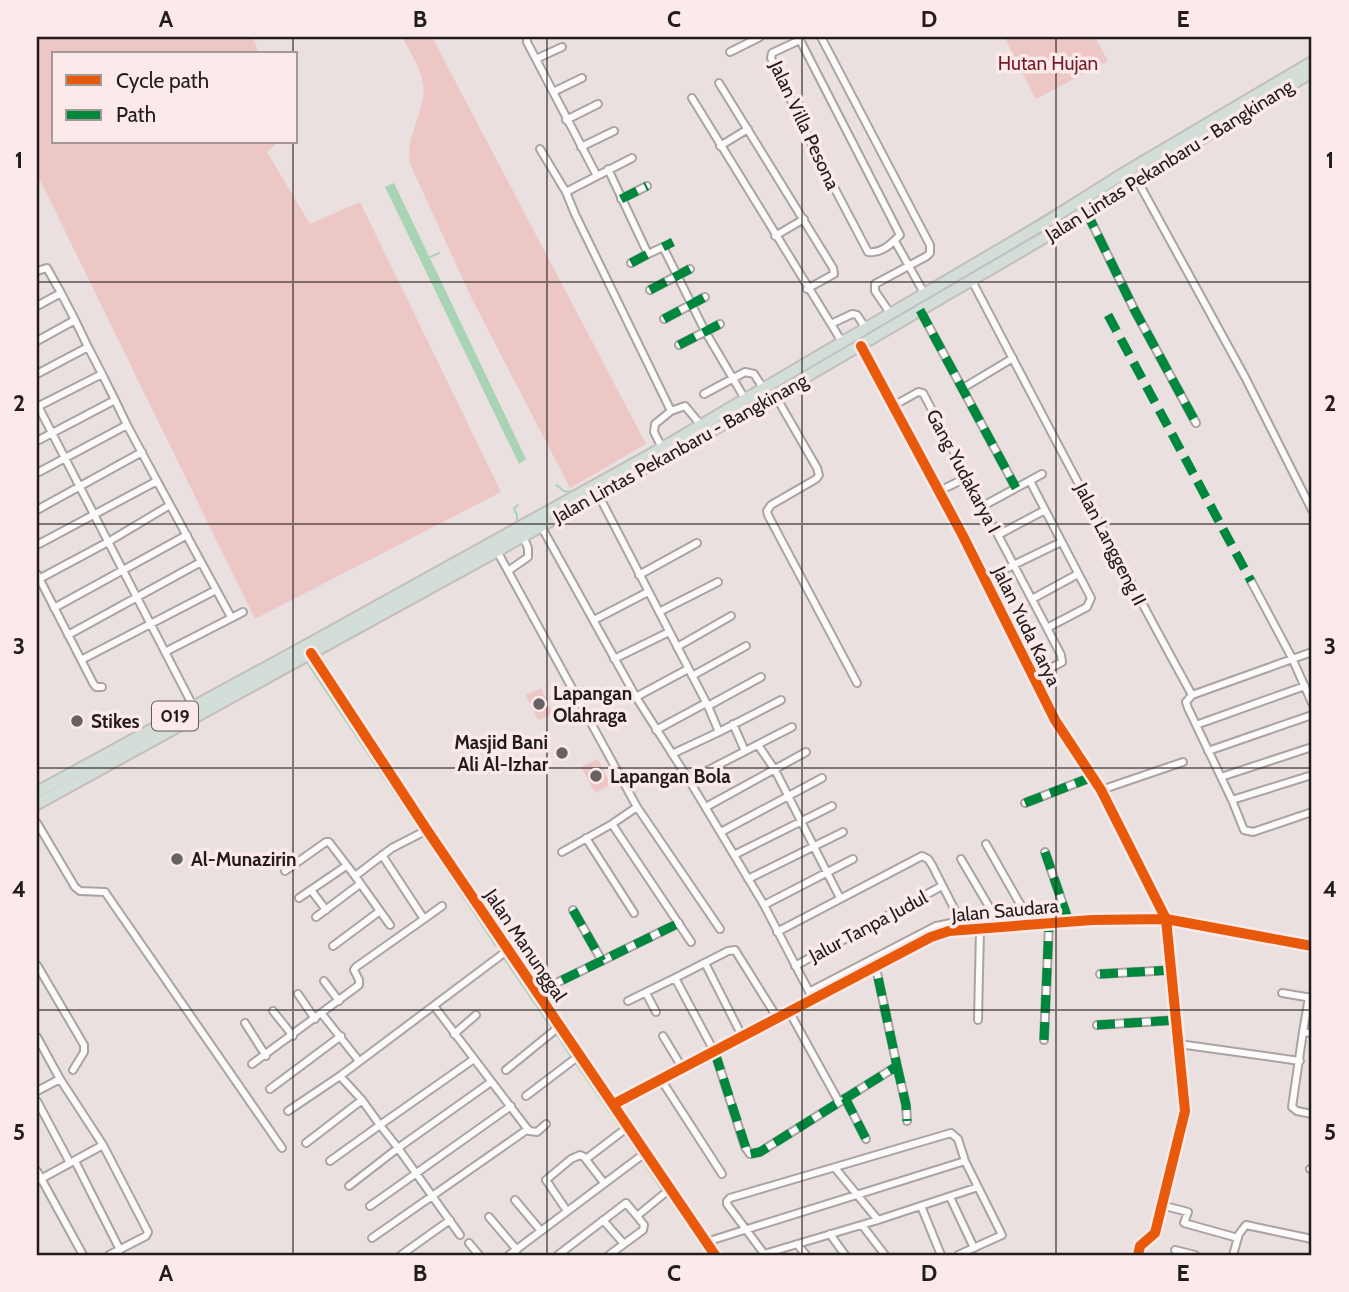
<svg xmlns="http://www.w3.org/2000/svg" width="1349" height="1292" font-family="Cabin,sans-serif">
<rect width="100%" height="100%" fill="#eae0e0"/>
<path fill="#edc6c6" d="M37,37H252L260,54H54V142H278L267,152L310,224L360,202L501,492L255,619L37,174Z
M402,37H432L646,444L570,488L472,299L410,164C406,140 418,123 423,99C427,78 412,55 402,37Z
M1004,37H1095L1108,61L1036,99Z
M541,688L553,714L538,720L526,695Z
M598,759L611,785L595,793L581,767Z"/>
<path fill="#a8d4b5" d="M394,183L526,459L519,464L385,187Z"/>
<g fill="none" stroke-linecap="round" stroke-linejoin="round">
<path stroke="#a8d4b5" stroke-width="2" d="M1089,189L1103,180
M985,252L1080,194
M428,258L439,253
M664,441L674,435
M628,461L654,446
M556,485L564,491L575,492
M517,523V515L514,508L518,505
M306,661L420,831
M423,835L496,946
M504,958L551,1027
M557,1035L572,1058
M575,1062L622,1130
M625,1134L662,1190
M667,1196L707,1255"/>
<g stroke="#aaa3a2" stroke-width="10">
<path id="street" d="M527,37V42L596,174
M821,37L930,245V253L927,256L875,284V291L890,313
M800,40L900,235C892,243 882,254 868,252L814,149L771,58L772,53Z
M730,52L760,37
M536,59L562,47
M719,83L833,268L834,274L807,289
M553,92L582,78
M692,98L831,324L852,314L857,315L865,327
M566,120L598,104
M720,146L748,129
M581,147L614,131
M540,149L566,192L575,214L671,411L655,424L654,432L662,448
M608,169L648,254L663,247L705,331L745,399
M1136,178L1245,377L1312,510
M566,192L632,158
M621,199L647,186
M1086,211L1134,309L1196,423
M775,236L804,219
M896,243L924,293
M631,263L648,254
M37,271L47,268L61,293
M971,279C1044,418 1116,557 1192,695L1312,652
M650,290L690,269
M37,306L61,293L75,320
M920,310L1016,488
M664,319L705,297
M831,324L842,342
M37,341L75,320L88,347
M679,345L720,324
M861,346L963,536L1055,720L1101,790L1166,919L1185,1111L1155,1233L1140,1246L1138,1255
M37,374L88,347L102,374L37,407
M102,374L115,400
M963,388L1013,358
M704,394L745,372L754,374L763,388
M775,395L817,468L819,475L816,479L771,505L767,511L768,515L857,683
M37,404L193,706
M893,406L918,392L923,393L1047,628L1061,655L1062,662L1034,677
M671,411L685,406L701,425
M37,441L115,400L127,425
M37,473L127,425L157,481
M1030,481L1091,598L1087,607L1047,628
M939,491L968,477
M598,494L708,706L719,732L781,700
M983,506L1042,474
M37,510L142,452
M541,526L636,697L689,780L764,905L813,999
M998,535L1045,510
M37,545L157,481L231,617
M497,551L637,807
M508,571L528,557V548L523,536
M37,574L93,683L96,687H102
M639,575L697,543
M39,579L108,542L170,505
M985,579L1061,542
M1251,581L1292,658L1312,703
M1032,599L1078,574
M54,608L187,535
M659,612L718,582
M594,620L648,592
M68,635L201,562
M677,647L731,616
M165,652L243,612
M311,653L427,830L715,1255
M614,659L669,632
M81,660L216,590
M692,676L746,646
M1192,695L1186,702L1188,708L1232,800L1244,830L1253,832L1312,812
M636,697L688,669
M708,706L761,677
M733,724L745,751
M1196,725L1305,686
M656,730L706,703
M758,745L775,770L840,898
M1208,751L1312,715
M672,754L719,732
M1221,777L1312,747
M689,780L792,727
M1101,790L1183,762
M1232,800L1312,775
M1025,803L1092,777
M706,807L806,752
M37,823L75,887L80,891L105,892L282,1148
M612,824L691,942
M721,832L822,778
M586,838L634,913
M986,844L1032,925
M562,852L612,824L637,807L720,929
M1045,852L1069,922
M382,855L424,919L442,906
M734,855L832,806
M961,859L1001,927
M285,871L326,842H329L355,876
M748,879L843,832
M311,890L326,910
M299,898L346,866
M764,905L853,859
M573,910L602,961
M316,917L360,884
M390,925L355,876L392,848L427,830
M777,932L922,856L928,859L932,865L965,930
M333,946L380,911
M705,963L743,1038
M37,965L84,1045V1052L73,1070
M795,966L942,886
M1100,974L1172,970
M324,981L339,1001
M538,992L679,923
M809,992L936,926L961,921
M646,993L656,1012
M1282,993L1312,998
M298,994L315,1019
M628,1001L675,978
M434,1006L529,1131L537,1132L546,1124
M273,1011L293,1036
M790,1013L839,1102
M322,1014L359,1061
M778,1019L735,950L728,951L675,978L715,1053L745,1147L750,1154L760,1152L897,1066L876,968
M978,1020L980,929
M245,1023L266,1056
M1097,1025L1177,1020
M1303,1032L1309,997
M1312,1033L1303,1032L1292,1107L1297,1111L1312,1114
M454,1034L476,1015
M663,1036L683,1069
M37,1037L60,1079
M1044,1040L1049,924
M1179,1044L1300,1061
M474,1059L380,1125L398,1148L491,1082
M252,1064L359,985V980L354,970L356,967L424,919
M897,1066L906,1105L907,1121
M506,1070L560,1026
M662,1081L722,1174
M270,1089L341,1036
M37,1091L60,1079L103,1145L37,1181
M526,1096L580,1055
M845,1098L866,1139
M37,1101L70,1163
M614,1104L931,937L949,931L1092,920L1166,919L1312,946
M288,1111L340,1076L508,950
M306,1143L362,1100
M103,1145L148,1232L146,1236L109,1255
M586,1159L628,1127
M75,1161L120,1250
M330,1161L380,1125L362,1100L340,1076
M835,1168L878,1220
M1310,1169L1312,1170
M37,1171L83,1255
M349,1186L398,1148L460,1235
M950,1197L974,1248
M515,1200L541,1231
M1161,1205L1188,1212L1184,1223L1238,1238
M370,1206L511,1106
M921,1206L941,1255
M567,1211L546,1180L571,1159L580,1155L584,1157L604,1183
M489,1217L517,1250
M603,1220L624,1244
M862,1225L885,1255
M830,1234L845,1255
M372,1238L528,1129
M706,1242L965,1161
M469,1243L479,1255
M797,1244L806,1255
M1175,1250L1195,1255
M764,1254L878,1220L978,1187
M401,1255L450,1220
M509,1255L645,1153
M558,1255L626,1203L637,1216L670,1189
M609,1255L643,1230L644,1225L637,1216
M765,1255L727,1204V1201L730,1198L951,1133L958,1139L965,1161L1002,1235L958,1255
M1233,1255L1239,1234L1246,1225L1312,1239"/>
</g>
<g stroke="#c3bebe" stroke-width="14">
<path id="highway" d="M37,792L318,639L662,448L1045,223L1124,173L1312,62
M37,804L497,551L775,395L1052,233L1136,178L1312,72"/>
</g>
<use href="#street" stroke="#fcfafa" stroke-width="6"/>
<use href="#highway" stroke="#d2ded7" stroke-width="10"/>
<path stroke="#00873e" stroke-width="9" stroke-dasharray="18 9" stroke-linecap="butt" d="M621,199L647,186
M1086,211L1134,309L1196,423
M663,247L673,242
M631,263L648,254
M650,290L690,269
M920,310L1016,488
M1108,315L1251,581
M664,319L705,297
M679,345L720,324
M1025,803L1092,777
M1045,852L1069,922
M573,910L602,961
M1100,974L1172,970
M538,992L679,923
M1097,1025L1177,1020
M1044,1040L1049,924
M715,1053L747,1151L750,1154L760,1152L897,1066L876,968
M897,1066L906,1105L907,1121
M845,1098L866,1139"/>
<g stroke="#fbeae9" stroke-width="15">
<path id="cycleway" d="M861,346L963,536L1055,720L1101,790L1166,919L1185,1111L1155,1233L1140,1246L1138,1255
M311,653L427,830L715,1255
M614,1104L931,937L949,931L1092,920L1166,919L1312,946"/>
</g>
<use href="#cycleway" stroke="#e8590c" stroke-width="10"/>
</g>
<path fill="none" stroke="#221c1c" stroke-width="2" stroke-opacity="0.55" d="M293,37V54M547,37V1255M802,37V1255M1056,37V1255M293,142V1255M37,282H1312M37,524H1312M37,768H1312M37,1010H1312"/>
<g fill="#686161" stroke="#fbeae9" stroke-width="2.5">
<circle cx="539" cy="704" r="7"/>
<circle cx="77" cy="721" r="7"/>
<circle cx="562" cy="753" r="7"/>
<circle cx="596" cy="776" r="7"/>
<circle cx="177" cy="859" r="7"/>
</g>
<g text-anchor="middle" stroke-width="7" stroke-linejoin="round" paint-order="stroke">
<rect fill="#fbeae9" stroke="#635a5a" stroke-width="2" x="152" y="701.5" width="46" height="29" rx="5"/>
<g font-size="18" font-weight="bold" fill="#221c1c">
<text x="175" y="722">019</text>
</g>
<g font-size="19" fill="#741a24" stroke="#fbeae9">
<text x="1048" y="70">Hutan Hujan</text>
</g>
<g font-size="19" fill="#221c1c" stroke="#fbeae9">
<text transform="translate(805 125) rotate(65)" y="7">Jalan Villa Pesona</text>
<text transform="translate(1169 160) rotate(-32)" y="7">Jalan Lintas Pekanbaru - Bangkinang</text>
<text transform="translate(680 448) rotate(-29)" y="7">Jalan Lintas Pekanbaru - Bangkinang</text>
<text transform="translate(964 471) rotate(62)" y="7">Gang Yudakarya I</text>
<text transform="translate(1111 544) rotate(63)" y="7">Jalan Langgeng II</text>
<text transform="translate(1027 626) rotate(64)" y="7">Jalan Yuda Karya</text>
<text transform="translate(1005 910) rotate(-5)" y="7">Jalan Saudara</text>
<text transform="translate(868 926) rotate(-28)" y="7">Jalur Tanpa Judul</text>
<text transform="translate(526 945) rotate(56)" y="7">Jalan Manunggal</text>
</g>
<g font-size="19" font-weight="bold" fill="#221c1c" stroke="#fbeae9" text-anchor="start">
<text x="553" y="700">Lapangan<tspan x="553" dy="22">Olahraga</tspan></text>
<text x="91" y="728">Stikes</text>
<text x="548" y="749" text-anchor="end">Masjid Bani<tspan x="548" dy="22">Ali Al-Izhar</tspan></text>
<text x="610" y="783">Lapangan Bola</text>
<text x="191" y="866">Al-Munazirin</text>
</g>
</g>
<rect width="1349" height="1292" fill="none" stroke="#fbeae9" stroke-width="77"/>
<rect x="52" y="52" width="245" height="91" fill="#fbeae9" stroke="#a49897" stroke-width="2"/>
<rect x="66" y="75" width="35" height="10" fill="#e8590c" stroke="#a49897" stroke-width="2"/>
<text x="116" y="88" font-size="21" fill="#221c1c">Cycle path</text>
<rect x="66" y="110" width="35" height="10" fill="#00873e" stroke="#a49897" stroke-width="2"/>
<text x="116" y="122" font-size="21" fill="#221c1c">Path</text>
<rect x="38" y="38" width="1272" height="1216" fill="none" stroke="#221c1c" stroke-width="2.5"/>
<g font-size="23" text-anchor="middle" font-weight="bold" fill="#221c1c">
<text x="166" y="27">A</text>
<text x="420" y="27">B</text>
<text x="674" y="27">C</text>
<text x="929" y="27">D</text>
<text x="1183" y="27">E</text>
<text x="19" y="168">1</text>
<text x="1330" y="168">1</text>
<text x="19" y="411">2</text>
<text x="1330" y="411">2</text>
<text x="19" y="654">3</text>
<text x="1330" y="654">3</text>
<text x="19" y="897">4</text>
<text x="1330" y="897">4</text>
<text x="19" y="1140">5</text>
<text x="1330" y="1140">5</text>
<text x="166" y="1281">A</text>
<text x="420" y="1281">B</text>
<text x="674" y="1281">C</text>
<text x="929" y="1281">D</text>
<text x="1183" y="1281">E</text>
</g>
</svg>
